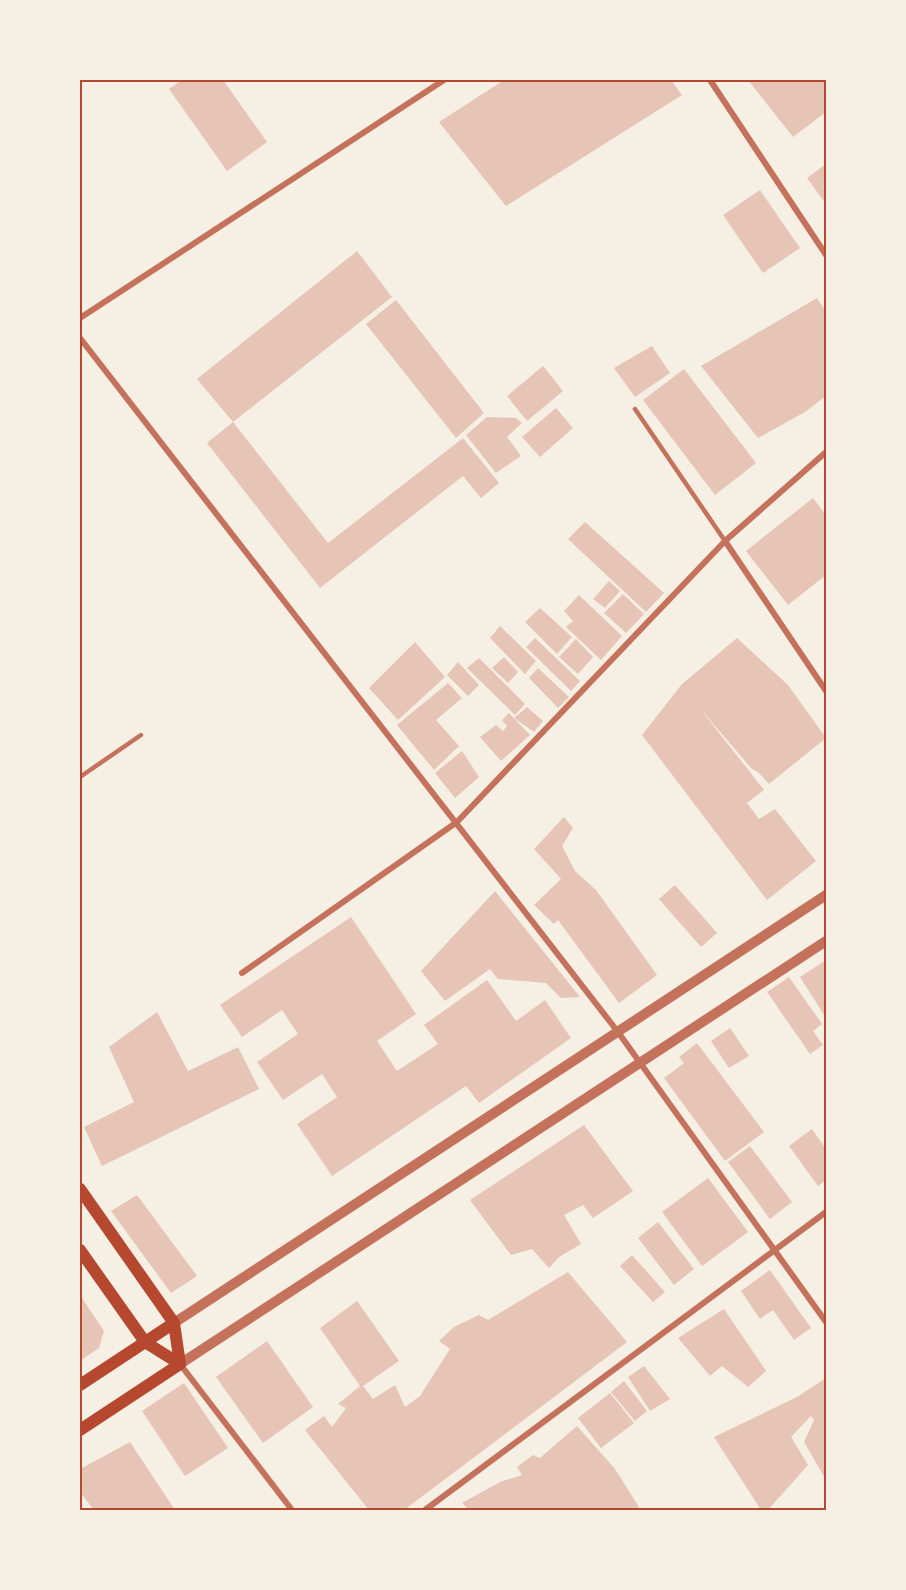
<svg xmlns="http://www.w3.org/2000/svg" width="906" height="1590" font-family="'DM Sans',sans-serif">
<rect width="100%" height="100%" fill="#f6efe4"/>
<path fill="#e6c5b7" d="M182,80H223L267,142L227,171L169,89Z
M504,80H671L682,95L506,206L439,122Z
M748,80H826V112L793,137Z
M826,164V204L807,178Z
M760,190L800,248L763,273L723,215Z
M357,251L392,297L233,422L197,379Z
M817,298L826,312V396L805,412L758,438L701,366Z
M396,300L484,413L456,438L366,324Z
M652,346L670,373L635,397L614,368Z
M543,366L563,391L527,421L507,396Z
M684,369L756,463L715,495L643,400Z
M556,408L573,428L540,457L522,437Z
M487,417L516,418L522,423L507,437L521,456L496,473L466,435Z
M233,422L328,543L463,438L499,483L481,498L463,476L320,588L207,443Z
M813,498L826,515V575L788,605L746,551Z
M585,522L664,593L646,612L568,539Z
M609,581L620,591L605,608L593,599Z
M623,594L644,614L626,633L604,613Z
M579,595L622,636L601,660L566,627L573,621L564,611Z
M540,608L572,637L557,654L525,622Z
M500,626L536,661L525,674L490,638Z
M535,638L580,681L571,691L526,647Z
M737,638L788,685L826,738L769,784L759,773L751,768L698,706L764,790L747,803L759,819L775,809L816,861L767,900L642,735L682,684Z
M576,639L593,657L578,674L559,657Z
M415,642L445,677L398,720L369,688Z
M504,657L518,672L508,683L492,668Z
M479,658L525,704L515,715L467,668Z
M458,662L479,685L468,696L447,675Z
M538,668L569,697L558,708L529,678Z
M448,683L462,698L436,720L459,746L434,770L397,725Z
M527,707L543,721L534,732L514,718Z
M509,713L530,735L501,761L480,737L496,725L503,731L507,726L502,720Z
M462,751L479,777L455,798L435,773Z
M564,817L573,828L562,846L575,871L596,890L657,975L619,1003L558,920L554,924L534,905L561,879L534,849Z
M675,885L717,933L701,947L659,899Z
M495,891L580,997L561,998L546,983L498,979L490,969L445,1001L421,971Z
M351,917L416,1014L377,1041L397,1071L438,1044L424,1025L487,980L516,1021L545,1000L571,1038L479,1103L466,1086L332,1176L297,1124L337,1097L322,1074L283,1100L257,1062L298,1034L282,1010L242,1037L220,1005Z
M826,960V1018L800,977Z
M789,977L822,1024L813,1031L823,1045L810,1054L767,992Z
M157,1012L188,1071L238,1047L259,1089L102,1166L84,1127L134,1102L109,1047Z
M730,1028L749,1056L729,1068L711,1041Z
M697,1043L764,1132L725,1161L664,1078L684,1063L679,1057Z
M584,1125L633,1191L593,1218L583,1205L564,1215L581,1244L559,1257L549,1268L532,1249L511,1255L470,1200Z
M812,1129L826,1149V1180L818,1186L789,1146Z
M750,1146L792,1202L770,1219L728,1162Z
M708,1178L748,1232L702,1266L662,1212Z
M137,1195L197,1276L171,1293L111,1211Z
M658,1222L694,1269L674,1285L638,1238Z
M632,1255L665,1292L653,1302L620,1266Z
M770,1270L811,1328L794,1340L773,1310L760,1319L741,1291Z
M568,1272L627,1342L404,1510H369L305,1430L324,1416L332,1427L346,1408L338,1404L360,1386L320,1328L357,1301L399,1361L363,1386L373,1399L395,1385L405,1407L420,1396L450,1349L439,1341L454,1327L479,1315L488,1320Z
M80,1295L104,1331L99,1348L80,1361Z
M724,1309L766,1371L748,1387L722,1366L710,1376L678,1338Z
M267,1341L313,1407L263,1443L216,1377Z
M644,1366L670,1399L650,1411L628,1377Z
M826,1378V1480L804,1442L814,1420L811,1416L791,1437L808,1465L768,1510H761L714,1437L797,1397Z
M624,1381L647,1411L635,1421L611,1392Z
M184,1383L228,1448L185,1476L142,1411Z
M610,1393L634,1423L601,1448L578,1418Z
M577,1426L615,1469L639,1507L635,1510H469L462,1503L500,1482L522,1475L517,1467L533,1455L540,1458Z
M130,1442L175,1510H94L80,1492V1469Z"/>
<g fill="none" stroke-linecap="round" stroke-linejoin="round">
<path stroke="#c5725c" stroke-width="4.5" d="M635,409L725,541
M80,777L141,735"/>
<path stroke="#c5725c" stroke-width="6" d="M710,80L826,255
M80,318L444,80
M80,338L618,1032L826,1322
M725,541L826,691
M242,973L457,822L725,541L826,452
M180,1364L292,1510
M425,1510L826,1212"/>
<path stroke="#c5725c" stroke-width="10" d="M174,1323L826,895
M180,1364L826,941"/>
<path stroke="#b5482f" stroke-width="12" d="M80,1189L174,1323L180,1364
M80,1250L145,1342L180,1364
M80,1385L174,1323
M80,1430L180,1364"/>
</g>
<rect width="906" height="1590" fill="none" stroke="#f6efe4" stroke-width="162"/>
<rect x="81" y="81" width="744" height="1428" fill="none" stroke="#b5482f" stroke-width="2"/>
</svg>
